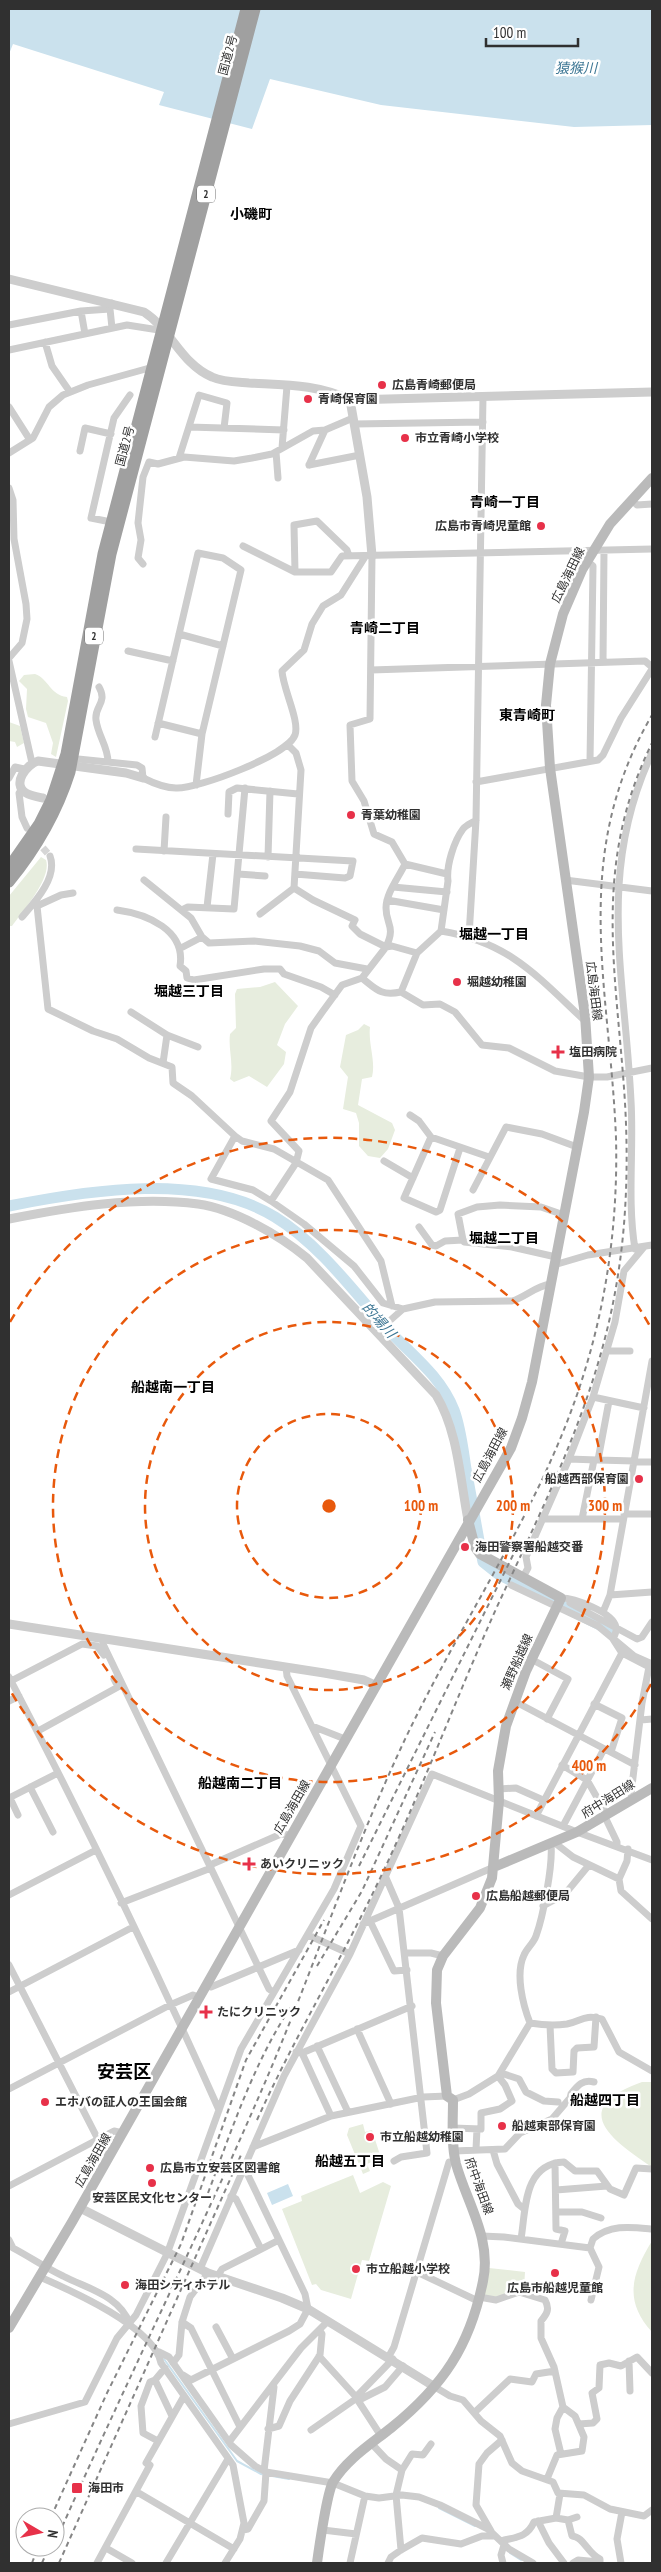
<svg xmlns="http://www.w3.org/2000/svg" width="661" height="2572" font-family="'PT Sans Narrow','Noto Sans JP',sans-serif">
<rect width="100%" height="100%" fill="#fff"/>
<path fill="#e7edde" d="M35,674C49,679 50,695 67,697L68,701L56,757L51,754L53,743L46,723L28,717L26,709L27,689L19,681L24,675Z
M9,722L20,726L24,743L17,747L15,742L9,741Z
M41,857L46,860C52,878 23,911 12,926H9V896Z
M275,982L298,1006L285,1024L277,1045L286,1052L284,1064L267,1087L249,1076L234,1082L230,1079C234,1063 228,1050 230,1034L236,1028L235,994L237,989L260,987Z
M364,1024L370,1027C368,1044 376,1061 372,1077L362,1079L358,1105L392,1123L395,1130L388,1149L380,1158L368,1156L359,1146V1123L356,1113L343,1109L348,1077L340,1067L346,1035L358,1030Z
M642,2082H652V2167C610,2139 568,2108 642,2082Z
M363,2124L365,2132L372,2130L381,2158L367,2164L370,2171L363,2174L347,2135L349,2128Z
M353,2175L360,2193L383,2182L391,2186L369,2261L362,2260L351,2299L321,2290L316,2284L312,2285L282,2209L302,2201L301,2196Z
M652,2241V2332C624,2301 631,2275 652,2241Z
M489,2268L525,2272L524,2289L497,2297L484,2296Z"/>
<path fill="#cae1ed" d="M9,9H652V125L574,127L381,105L270,79L252,129L159,105L164,92L13,44L9,54Z
M288,2184L293,2196L272,2205L267,2193Z"/>
<g fill="none" stroke-linecap="round" stroke-linejoin="round">
<path stroke="#cae1ed" stroke-width="2" d="M164,2359L237,2461L261,2474L289,2479
M439,2508L475,2526
M510,2553L521,2560"/>
<path stroke="#cae1ed" stroke-width="11" d="M9,1206C89,1190 202,1172 275,1217C316,1242 349,1285 380,1321C405,1350 439,1372 454,1410C461,1429 463,1450 466,1469C472,1500 477,1531 483,1562L498,1574L612,1631"/>
<path stroke="#d6d6d6" stroke-width="7" stroke-dasharray="7 3.5" stroke-linecap="butt" d="M36,840L50,856"/>
<path stroke="#cdcdcd" stroke-width="7" d="M110,309L112,328
M81,311L85,334
M9,325L81,311L110,309L112,303
M45,342L52,366L70,392
M9,350L127,325L165,331
M9,407L30,440
M354,424L483,422
M189,427L284,430
M282,448L287,386
M80,451L85,428L111,434
M276,452L278,478
M9,453L33,438L49,407L63,395L88,385L153,367
M179,458L199,395L227,403L224,428
M309,465L325,430L353,418
M309,465L360,455
M9,488L13,500L14,539L26,604L27,619L22,643L9,658
M632,500L637,505L652,504
M111,522L91,518L114,418L130,395
M243,546L295,572H331L342,556L652,549
M372,556L370,719L350,725L352,781L364,801L374,834L392,842L405,864L447,874
M587,561L593,566L590,761
M143,564L138,558L141,540L138,523L143,477L149,462L158,464L184,457L234,461L252,458L272,454L313,431L325,430
M295,572L294,525L317,521L347,550L349,556
M179,634L223,646
M128,651L173,661
M9,661L32,763
M603,662L604,551
M371,670L645,661L652,667
M99,687C108,703 94,706 96,720C98,736 108,746 108,762
M158,723L202,734
M155,737L198,553L223,558L241,570L202,734L196,785
M78,759L137,765L142,768L143,778C153,783 164,788 176,788C198,789 288,755 295,735C300,721 283,689 282,671L304,650L312,624L323,606L341,595L365,557
M9,778L15,767L24,769
M476,782L598,760L603,755L621,718L652,669
M22,789L19,793L22,817L27,828
M228,814L229,792L237,788L298,794
M136,849L353,861L350,876L345,878L295,874
M164,851L166,817
M268,857L270,791
M238,874L265,876
M144,880L191,918L202,937L209,943L254,941L300,946L319,951L335,963L367,969
M565,880L652,891
M393,887L447,892
M294,888L313,900L355,920L352,926L360,934L386,947C396,926 386,925 386,908C386,893 399,877 405,864
M387,900L444,910
M34,904L37,906L61,895L73,893
M37,906L48,1009L93,1031L117,1039L149,1058L172,1067L173,1083L192,1096L235,1136L211,1179L253,1190L271,1201L304,1224L354,1266L383,1303L403,1309
M207,907L213,854
M117,910C147,914 186,930 180,966L186,971L187,978L194,980L264,969H280L284,974L321,987L335,995
M182,910L188,907L234,909L245,788
M260,914L294,888L301,770L296,753L289,746
M22,917C35,902 58,877 50,856
M441,931C509,942 537,976 585,1021
M469,936L476,820L483,396
M181,948L202,937
M362,978C377,990 381,996 401,992L417,953L441,931L448,881C446,866 454,841 463,829C466,825 472,823 476,820
M401,992L423,1005L440,1004L455,1012L482,1045L509,1048L555,1071L589,1077H607L652,1068
M131,1012L167,1035L198,1047
M163,1063L167,1035
M410,1115L419,1121L431,1137L489,1157
M235,1136L242,1141L274,1149L328,1180L381,1261L392,1306
M431,1137L404,1198L436,1212L440,1210L460,1148
M384,1161L413,1178
M473,1190L506,1127L542,1134L577,1147
M271,1201L296,1163L299,1151L271,1121L290,1092L311,1028L323,1011L342,985L362,978L386,947L392,946L417,953
M419,1227L432,1245L436,1246L445,1241L463,1240L464,1242L512,1247L556,1257
M463,1240L458,1214L477,1207L500,1205L541,1207L564,1215
M635,1249C627,1200 634,1150 631,1101C625,975 596,873 652,753
M554,1265L588,1255L652,1245
M377,1332L403,1309L435,1302L512,1301C526,1297 535,1286 551,1284
M607,1351H630
M593,1397L644,1408
M609,1401L598,1460L634,1461
M569,1459L597,1460
M634,1462H652
M624,1514H652
M542,1519H623
M582,1519L594,1460
M523,1577L528,1568L526,1557L569,1459L593,1397L615,1322L624,1271L644,1247
M511,1585L598,1626L634,1656L652,1664
M610,1595L652,1592
M561,1598C574,1598 613,1612 616,1627C617,1631 615,1635 613,1639L622,1653L649,1667L642,1703L631,1794L633,1799
M570,1603L637,1639L642,1637L652,1622
M603,1612L610,1595L652,1361
M103,1638V1644L269,1989L273,1992
M531,1659L568,1679L547,1719
M9,1677C83,1819 154,1964 219,2110
M11,1681L82,1644L97,1646L104,1655
M9,1701L19,1696
M514,1701L635,1765
M594,1704L622,1718L611,1752
M641,1720L652,1719
M312,1726L345,1739
M38,1731L118,1687L114,1679
M562,1765L587,1780L607,1815
M30,1787L53,1832
M499,1789L516,1788L543,1800
M9,1798L58,1773
M10,1798L18,1815
M536,1816L622,1653
M605,1817L617,1842V1846
M563,1826L604,1749
M555,1843L573,1857L619,1879L621,1891L652,1919
M210,1865L281,1834L290,1835
M386,1878L399,1908L427,2153L401,2157L394,2161
M619,1879L627,1861L628,1849
M9,1895L96,1850
M121,1903L211,1868
M543,1906L565,1894L589,1865
M370,1921L394,1971L407,1970
M363,1924L494,1867
M308,1935L350,1954
M405,1953H431L443,1956
M9,1965L108,2159
M206,1985L211,1987L299,1950
M9,1992L133,1927
M530,2023C542,2025 554,2026 567,2024C582,2021 584,2014 602,2019L619,2052L652,2071
M550,2025L552,2069L556,2073L573,2072L574,2051L577,2048L594,2047L596,2017
M357,2029L391,2104
M317,2046L348,2112
M296,2052L302,2053L412,2006
M302,2053L331,2116
M501,2073L519,2079L526,2092L544,2101L558,2102
M9,2089L170,2005L193,1995L199,1997
M453,2100L469,2094L498,2076L530,2023C523,2005 515,1974 524,1955C527,1948 533,1944 536,1936C543,1917 553,1865 551,1845
M453,2128L481,2129V2113L500,2109L512,2101L505,2085L498,2076
M253,2147L331,2116L423,2097L447,2096
M476,2149L477,2129
M493,2150L497,2164L518,2204L523,2208
M454,2151L505,2149L520,2133L552,2119L570,2098L571,2094C578,2085 583,2079 594,2082
M555,2163L556,2229L565,2231L561,2244
M9,2186L114,2131L123,2133
M556,2190L607,2186
M231,2196L236,2199L261,2249
M557,2212H582L601,2218
M482,2236L504,2237L590,2248
M521,2239C526,2209 523,2164 564,2162L575,2171H597L610,2189L624,2195L636,2168L652,2169
M9,2240L13,2248C30,2257 46,2268 63,2276C88,2289 119,2295 130,2324
M200,2269L284,2076L350,1954L432,1774L577,1832L652,1860
M417,2272L478,2301
M40,2277C72,2291 154,2327 161,2363L233,2465L244,2523L240,2539L225,2563
M217,2277L222,2269L279,2240
M479,2297L496,2300L519,2292L545,2300C550,2309 547,2314 541,2321V2338L554,2367L563,2407L575,2416L584,2437L582,2451L557,2455L547,2479
M591,2300L599,2267L590,2248L593,2239C610,2224 631,2227 652,2229
M182,2322L191,2328L240,2427
M216,2327L233,2359
M159,2352L169,2357L231,2445L255,2466L266,2472L333,2483L365,2496L379,2498L402,2495L419,2497L440,2505L488,2529L509,2549L533,2563
M389,2356L394,2347L449,2162
M629,2361L630,2391
M173,2363L179,2355L182,2322L190,2297L208,2273
M165,2368L155,2380L172,2416
M183,2375L191,2380L289,2331L300,2324L308,2309L305,2294L244,2167
M155,2380L150,2382L141,2406L143,2433L158,2441
M435,2387L450,2396L463,2400L481,2421L500,2436L512,2463L522,2471L553,2482L558,2493L584,2495L610,2509L644,2516L652,2510
M356,2397L393,2359
M357,2399L381,2436
M359,2400L385,2387L403,2366
M475,2412L510,2379L532,2382L536,2374L555,2371
M9,2424L85,2402L117,2338L136,2315L167,2254L241,2049L334,1889L361,1826L287,1676L286,1667
M579,2424L593,2423L597,2419L592,2393L599,2388L600,2365L609,2363L621,2366L637,2357L652,2373
M268,2429L279,2426L290,2401L320,2355L322,2334L320,2331
M311,2430L357,2398L319,2356
M229,2442L301,2348L328,2321
M371,2443L386,2459L402,2470L412,2454L423,2455L431,2444
M561,2454L555,2429L557,2418L563,2407
M264,2471L274,2387L272,2386
M137,2492L234,2549
M556,2518L568,2520L572,2536C584,2537 588,2554 600,2559V2562
M568,2520L577,2517
M538,2521L549,2543L564,2563
M243,2530L248,2529L264,2501L266,2472
M323,2530L356,2534
M491,2531L476,2505L479,2464L487,2453L502,2440
M501,2541C515,2537 527,2538 534,2522L556,2518L560,2494
M106,2548L132,2563
M401,2550L396,2495L402,2470
M97,2563L150,2465L146,2463L184,2396
M166,2563L228,2459
M350,2563L364,2500
M388,2563L391,2557L401,2550L422,2538L461,2544L482,2536H494
M503,2563L501,2555L504,2545
M573,2563L578,2560L599,2562
M621,2563L617,2539L622,2512"/>
<path stroke="#cdcdcd" stroke-width="9" d="M9,279L144,312C171,329 181,364 212,377C223,382 237,382 249,383C284,385 318,384 350,400L652,392
M350,400L367,497L372,556
M43,798C38,797 31,796 26,793C11,784 27,764 38,761L126,773L143,778
M9,1219C70,1207 136,1196 198,1204C234,1209 279,1235 307,1258L436,1395C458,1431 460,1479 468,1520
M9,1624L324,1673L364,1680L375,1685
M80,2208L208,2273L282,2298L308,2309L435,2387"/>
<path stroke="#bababa" stroke-width="10" d="M494,1867L577,1832L652,1788
M9,2328L72,2222L511,1448L522,1418L532,1382L584,1112L589,1077L585,1015L550,768L546,705L550,664L563,614L582,570L610,524L652,478
M317,2563C319,2548 327,2493 333,2482C347,2459 371,2444 391,2428C443,2386 470,2346 483,2281C492,2239 467,2203 456,2164C451,2144 453,2121 453,2100L447,2096L436,2003L437,1970L443,1956L480,1908L492,1878L499,1801L498,1771L506,1726L526,1671L561,1598L480,1554L475,1547L468,1520"/>
<path stroke="#a0a0a0" stroke-width="11" d="M9,867L39,824L51,800L66,754L103,554L246,9
M9,882C36,849 57,813 70,772L111,554L255,9"/>
<path stroke="#858585" stroke-width="2" stroke-dasharray="5 4" stroke-linecap="butt" d="M359,1866L520,1541
M317,1966L362,1891L435,1732
M257,2120C290,2047 331,1977 367,1905C415,1809 452,1707 496,1609C541,1511 590,1414 612,1308C626,1241 629,1172 625,1103C617,973 591,867 652,743
M208,2193C232,2129 253,2065 290,2008
M51,2517L107,2393L181,2244L246,2060L324,1920
M55,2543C122,2390 197,2240 263,2087C311,1976 349,1860 400,1750C459,1622 544,1506 585,1370C608,1295 618,1216 616,1138C610,985 569,857 652,715
M32,2563L38,2547
M42,2563L49,2547
M59,2563L241,2155"/>
</g>
<g fill="none" stroke="#e8590c" stroke-width="2.5" stroke-dasharray="9 6">
<circle cx="329" cy="1506" r="92"/>
<circle cx="329" cy="1506" r="184"/>
<circle cx="329" cy="1506" r="276"/>
<path d="M651 1684A368 368 0 0 1 10 1690M10 1322A368 368 0 0 1 651 1328"/>
</g>
<g fill="#e73149" stroke="#fff" stroke-width="2">
<circle cx="382" cy="385" r="5"/>
<circle cx="308" cy="399" r="5"/>
<circle cx="405" cy="438" r="5"/>
<circle cx="541" cy="526" r="5"/>
<circle cx="351" cy="815" r="5"/>
<circle cx="457" cy="982" r="5"/>
<path d="M555.5 1044.5h5v5h5v5h-5v5h-5v-5h-5v-5h5z"/>
<circle cx="639" cy="1479" r="5"/>
<circle cx="465" cy="1547" r="5"/>
<path d="M246.5 1856.5h5v5h5v5h-5v5h-5v-5h-5v-5h5z"/>
<circle cx="476" cy="1896" r="5"/>
<path d="M203.5 2004.5h5v5h5v5h-5v5h-5v-5h-5v-5h5z"/>
<circle cx="45" cy="2102" r="5"/>
<circle cx="502" cy="2126" r="5"/>
<circle cx="370" cy="2137" r="5"/>
<circle cx="150" cy="2168" r="5"/>
<circle cx="152" cy="2183" r="5"/>
<circle cx="356" cy="2269" r="5"/>
<circle cx="555" cy="2273" r="5"/>
<circle cx="125" cy="2285" r="5"/>
<rect x="71" y="2482" width="12" height="12" rx="2.5"/>
</g>
<g text-anchor="middle" stroke-width="5" stroke-linejoin="round" paint-order="stroke">
<g fill="#fff" stroke="#6e6e6e" stroke-width="1">
<rect x="197" y="185.5" width="18" height="17" rx="4"/>
<rect x="85" y="627.5" width="18" height="17" rx="4"/>
</g>
<g font-size="11" font-weight="bold" fill="#303030">
<text x="206" y="198">2</text>
<text x="94" y="640">2</text>
</g>
<g font-size="12" fill="#303030" stroke="#fff">
<text transform="translate(228 55) rotate(-75)" y="4">国道2号</text>
<text transform="translate(125 446) rotate(-75)" y="4">国道2号</text>
<text transform="translate(568 575) rotate(-64)" y="4">広島海田線</text>
<text transform="translate(594 991) rotate(83)" y="4">広島海田線</text>
<text transform="translate(490 1455) rotate(-62)" y="4">広島海田線</text>
<text transform="translate(517 1662) rotate(-66)" y="4">瀬野船越線</text>
<text transform="translate(608 1799) rotate(-32)" y="4">府中海田線</text>
<text transform="translate(292 1807) rotate(-60)" y="4">広島海田線</text>
<text transform="translate(93 2160) rotate(-60)" y="4">広島海田線</text>
<text transform="translate(479 2186) rotate(70)" y="4">府中海田線</text>
</g>
<g font-size="12" font-weight="bold" fill="#303030" stroke="#fff" text-anchor="start">
<text x="392" y="389">広島青崎郵便局</text>
<text x="318" y="403">青崎保育園</text>
<text x="415" y="442">市立青崎小学校</text>
<text x="531" y="530" text-anchor="end">広島市青崎児童館</text>
<text x="361" y="819">青葉幼稚園</text>
<text x="467" y="986">堀越幼稚園</text>
<text x="569" y="1056">塩田病院</text>
<text x="629" y="1483" text-anchor="end">船越西部保育園</text>
<text x="475" y="1551">海田警察署船越交番</text>
<text x="260" y="1868">あいクリニック</text>
<text x="486" y="1900">広島船越郵便局</text>
<text x="217" y="2016">たにクリニック</text>
<text x="55" y="2106">エホバの証人の王国会館</text>
<text x="512" y="2130">船越東部保育園</text>
<text x="380" y="2141">市立船越幼稚園</text>
<text x="160" y="2172">広島市立安芸区図書館</text>
<text x="152" y="2202" text-anchor="middle">安芸区民文化センター</text>
<text x="366" y="2273">市立船越小学校</text>
<text x="135" y="2289">海田シティホテル</text>
<text x="555" y="2292" text-anchor="middle">広島市船越児童館</text>
<text x="88" y="2492">海田市</text>
</g>
<g font-size="14" font-style="italic" fill="#3c7694" stroke="#fff">
<text x="576" y="73">猿猴川</text>
<text transform="translate(379 1320) rotate(48)" y="5">的場川</text>
</g>
<g font-size="14" font-weight="bold" fill="#000" stroke="#fff">
<text x="251" y="219">小磯町</text>
<text x="505" y="507">青崎一丁目</text>
<text x="385" y="633">青崎二丁目</text>
<text x="527" y="720">東青崎町</text>
<text x="494" y="939">堀越一丁目</text>
<text x="189" y="996">堀越三丁目</text>
<text x="504" y="1243">堀越二丁目</text>
<text x="173" y="1392">船越南一丁目</text>
<text x="240" y="1788">船越南二丁目</text>
<text x="605" y="2105">船越四丁目</text>
<text x="350" y="2166">船越五丁目</text>
</g>
<g font-size="18" font-weight="bold" fill="#000" stroke="#fff">
<text x="124" y="2078">安芸区</text>
</g>
</g>
<circle cx="329" cy="1506" r="8" fill="#e8590c" stroke="#fff" stroke-width="2.5"/>
<g font-size="15" text-anchor="middle" font-weight="bold" fill="#e8590c" stroke="#fff" stroke-width="5" stroke-linejoin="round" paint-order="stroke">
<text x="421" y="1511">100 m</text>
<text x="513" y="1511">200 m</text>
<text x="605" y="1511">300 m</text>
<text x="589" y="1771">400 m</text>
</g>
<rect width="661" height="2572" fill="none" stroke="#303030" stroke-width="20"/>
<g transform="translate(40 2532) rotate(99)"><circle r="24" fill="#ffffff" stroke="#acacac"/>
<path d="M0-4L9 19L0 12L-9 19Z" fill="#e73149"/>
<text y="-8" font-size="14" font-weight="bold" text-anchor="middle" fill="#303030">N</text>
</g>
<path d="M486 38v8h92v-8" fill="none" stroke="#303030" stroke-width="2.5"/>
<text x="493" y="38" font-size="15" fill="#303030" stroke="#ffffff" stroke-width="4" paint-order="stroke">100 m</text>
</svg>
